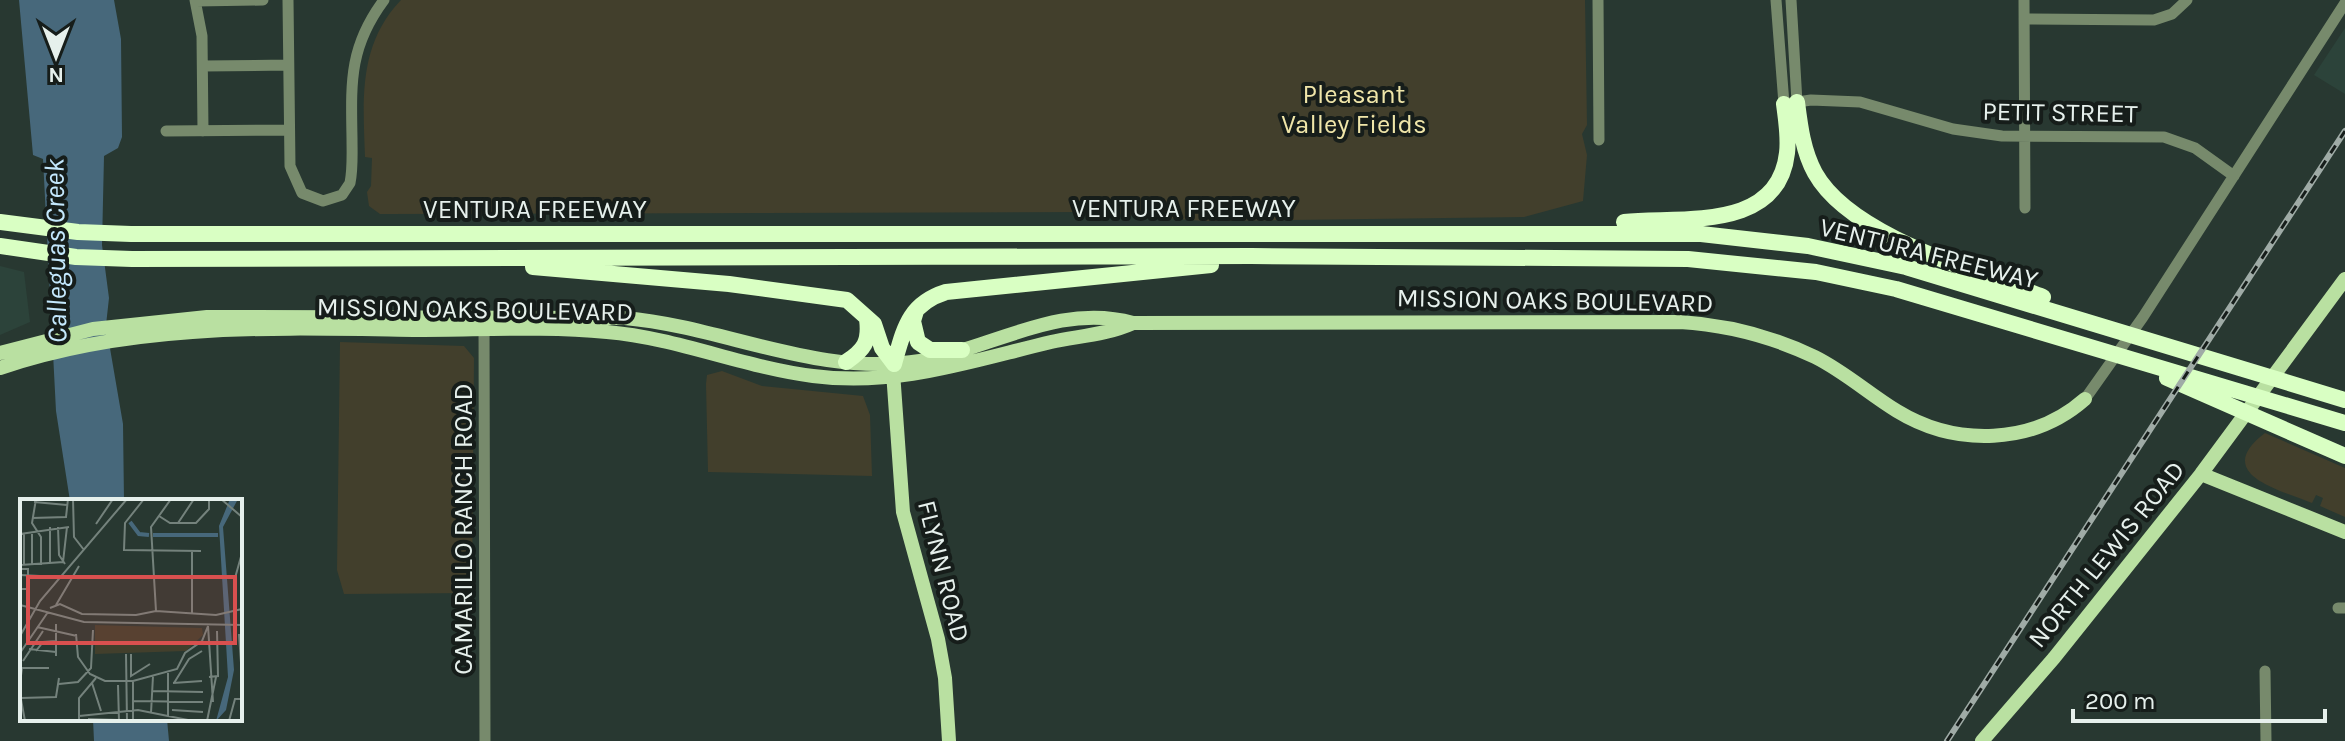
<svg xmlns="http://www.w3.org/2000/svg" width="2345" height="741" font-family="Karla,sans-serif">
<rect width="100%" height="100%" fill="#283831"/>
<path fill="#2c433a" d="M2345,28V94L2314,75Z
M0,266L24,272L30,322L0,335Z"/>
<path fill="#423f2c" d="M401,0H1585L1587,125L1582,134L1587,155L1583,201L1524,217L1204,221L1090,212L380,214L369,206L367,192L371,186L372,158L365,157C363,99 358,45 401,0Z
M340,342L464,346L474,358L472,593L344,594L337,570Z
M722,371L762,386L863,396L870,415L872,476L708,472L706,384L707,375Z
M2265,433L2345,468V517L2320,506L2323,498L2316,495L2312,503C2280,490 2211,474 2265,433Z"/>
<path fill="#47687b" d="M19,0H114L121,39L122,137L118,148L104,156L102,245L109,298L106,325L123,424L124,501H70L56,411L43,159L33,155Z
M93,719H167L169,741H94Z"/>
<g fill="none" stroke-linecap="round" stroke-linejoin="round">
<path stroke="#778a6c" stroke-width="11" d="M195,0L202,36L203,131
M288,0L290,166L302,193L323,201L342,195L350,183C353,168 352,153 352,138C351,82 349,47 384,0
M1598,0L1599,140
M1776,0L1784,104L1811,100L1860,102L1953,129L2002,136L2164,137L2195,148L2234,176
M1791,0L1797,102
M2024,0L2025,208
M196,1L263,0
M2024,19L2154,20L2172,14L2187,0
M203,66L288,65
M166,131L289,130
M484,322L485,741
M2085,399L2143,317L2345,3
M2338,608H2345
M2265,671L2266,741"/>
<path stroke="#b9e0a1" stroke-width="14" d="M0,353L93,329L207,317L625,318C724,327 818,377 920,361C991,349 1059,302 1133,323L1680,322C1729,325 1771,336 1815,357C1845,372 1869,394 1897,411C1956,447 2033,445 2085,399
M0,368C135,322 278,328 419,330C481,330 545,326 607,332C677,338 743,367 813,376C897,387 971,361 1051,342C1079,336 1106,335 1133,323
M893,372L903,512L938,639L945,678L949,741
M2201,474L2345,532
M1982,741L2054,658L2201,474L2345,279"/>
<path stroke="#d9ffc3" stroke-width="16" d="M1797,102C1800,126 1803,151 1815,173C1850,236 1976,271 2043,297
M0,222L78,232L131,234H1701L1808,246L1906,267L2345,400
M1624,222C1680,216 1778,233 1787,153C1789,137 1786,119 1784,104
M0,246L76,257L132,259L1251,256L1688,259L1816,272L1896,289L2345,423
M533,267L729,284L847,300L874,324L882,348L894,364
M916,311L913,321L918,342L930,350H962
M846,362C864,350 870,342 867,319
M894,364C904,329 908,304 946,292L1211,265
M2167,378L2345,456"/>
<g stroke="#9faba6" stroke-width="6">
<path id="rail" d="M1947,741L2345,131"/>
</g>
<use href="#rail" stroke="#161d1a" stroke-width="3" stroke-dasharray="9" stroke-linecap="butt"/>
</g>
<g text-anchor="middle" stroke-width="8" stroke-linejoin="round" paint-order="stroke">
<g font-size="26" fill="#f0e6a9" stroke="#161d1a">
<text x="1354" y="103">Pleasant<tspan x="1354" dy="30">Valley Fields</tspan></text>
</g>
<g font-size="26" fill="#e6f0ec" stroke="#161d1a">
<text transform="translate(2060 112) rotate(1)" y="9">PETIT STREET</text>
<text x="1184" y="217">VENTURA FREEWAY</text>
<text x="535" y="218">VENTURA FREEWAY</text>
<text transform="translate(1929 253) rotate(14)" y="9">VENTURA FREEWAY</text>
<text transform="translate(1555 300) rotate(1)" y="9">MISSION OAKS BOULEVARD</text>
<text transform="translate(475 309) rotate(1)" y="9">MISSION OAKS BOULEVARD</text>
<text transform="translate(463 529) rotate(-90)" y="9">CAMARILLO RANCH ROAD</text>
<text transform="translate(2106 554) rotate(-51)" y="9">NORTH LEWIS ROAD</text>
<text transform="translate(944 571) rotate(76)" y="9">FLYNN ROAD</text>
</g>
<g font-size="28" font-style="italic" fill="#c4e8fd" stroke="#161d1a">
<text transform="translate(55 251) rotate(-91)" y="10">Calleguas Creek</text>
</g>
</g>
<g transform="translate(20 499)">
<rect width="222" height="222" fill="#283831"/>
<path d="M75,126L182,129L183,136L166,152L75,155Z" fill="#423f2c"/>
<path d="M210,0H218L203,28L214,171L206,211L196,222L208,178L199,27Z" fill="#47687b"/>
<path fill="none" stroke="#47687b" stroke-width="4" d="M110,23L119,35L129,36M133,36H198"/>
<path fill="none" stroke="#74827c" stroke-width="2" d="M16,0L12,24L21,38V66M53,0L54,38L64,51M124,0L105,24L104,51L181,52M201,0L222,18M14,3L47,6M139,17L150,24H176L189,10V0M12,19L46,18L48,0M158,24L174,0M76,25L93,0M38,28L39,56L45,65M0,35L49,28M4,35V66M12,35V66M172,52V115M30,65V28M0,66L43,63L47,28M0,70H8V90H0M0,76L40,78M215,79L222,54M0,106L64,123L222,126M36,106L59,67M30,109L40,105L62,115L116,116L136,112L196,116L222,110M136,112L131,28L151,0M36,125V157M17,128L57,137M56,135L58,158L70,175L85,182H113L157,170L165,154L182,142L188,127L193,203M219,135L222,178M0,137L20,102L107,0M9,150L36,153M16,152L23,143L36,142M0,154L28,113M106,155L107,222M111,155V177L130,165M3,162L23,132M148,172V218M189,178L198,177L197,132M113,183V222M0,184L2,169H29M72,184L81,212M153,184L182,182M154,184L169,160L182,152M39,185L58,183L71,169L73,131M98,186L99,222M132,192L183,193M0,195L5,222M1,199L36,198L39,179M113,202L183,203M152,211L183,213M131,214L133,177M59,217L118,211L173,222M68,220L99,221M59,222V199L76,179M187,222L196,178M209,222L215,200H222"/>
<path fill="#d9504f" fill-opacity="0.15" stroke="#d9504f" stroke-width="4" d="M8,78H215V144H8Z"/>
<rect width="222" height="222" fill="none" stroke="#e6f0ec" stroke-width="4"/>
</g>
<g transform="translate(56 56) rotate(180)" stroke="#161d1a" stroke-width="6" paint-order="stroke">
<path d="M0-6L14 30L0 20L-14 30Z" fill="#e6f0ec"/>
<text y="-12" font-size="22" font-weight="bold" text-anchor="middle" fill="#e6f0ec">N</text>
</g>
<path d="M2073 709v12h252v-12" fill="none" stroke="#e6f0ec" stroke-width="4"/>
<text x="2085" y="709" font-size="24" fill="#e6f0ec" stroke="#161d1a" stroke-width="6" paint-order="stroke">200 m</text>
</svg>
